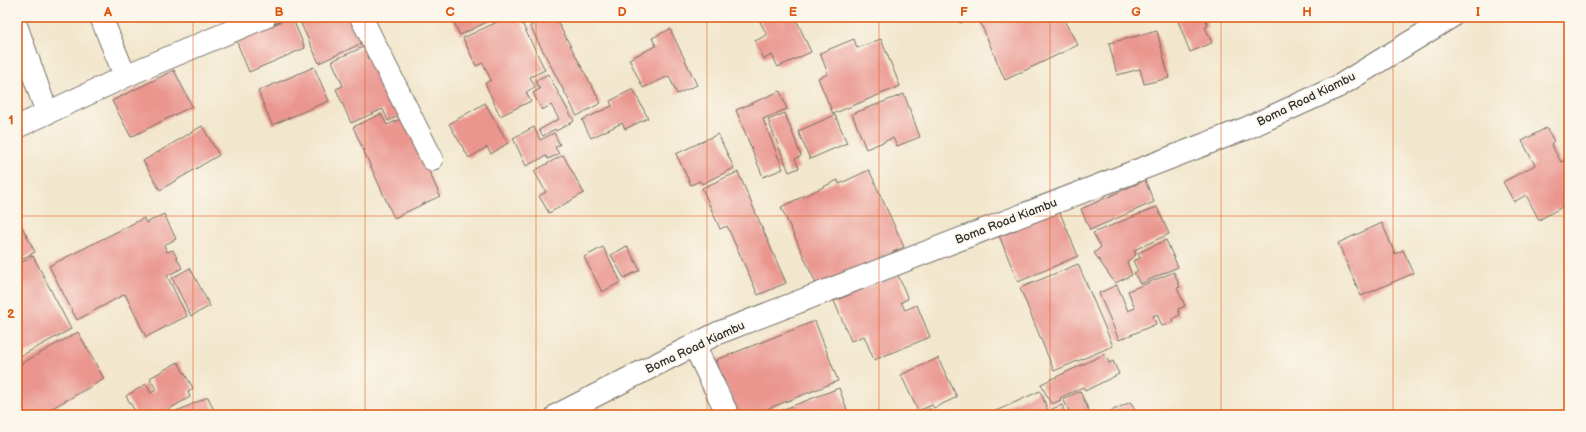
<svg xmlns="http://www.w3.org/2000/svg" width="1586" height="432" font-family="'Balsamiq Sans',sans-serif">
<rect width="100%" height="100%" fill="#fbf7ec"/>
<filter id="ink" filterUnits="userSpaceOnUse"><feTurbulence type="fractalNoise" baseFrequency=".025" numOctaves="2"/><feDisplacementMap in="SourceGraphic" scale="8" xChannelSelector="R" yChannelSelector="G"/><feConvolveMatrix kernelMatrix="1 2 1 2 8 2 1 2 1" color-interpolation-filters="sRGB"/></filter>
<filter id="wash" filterUnits="userSpaceOnUse"><feTurbulence type="fractalNoise" baseFrequency=".012" numOctaves="4" result="noise"/><feDisplacementMap in="SourceGraphic" scale="16" xChannelSelector="R" yChannelSelector="G"/><feGaussianBlur stdDeviation="0.9" result="paint"/><feColorMatrix in="noise" values="0 0 0 0 0 0 0 0 0 0 0 0 0 0 0 0 0 1.4 0 .05"/><feComposite in="paint" operator="in"/></filter>
<g filter="url(#wash)">
<rect width="100%" height="100%" fill="#f2e6cc"/>
<g id="blocks">
<path fill="#ea968f" d="M292,17L305,48L249,72L236,40Z
M298,17H358L369,40L319,63Z
M451,17H489L491,20L460,35Z
M495,17H519L545,70L530,77L535,87L526,92L531,101L500,116L485,83L491,80L483,63L476,66L463,38L497,22Z
M546,17H555L601,103L577,116L530,26Z
M770,17H795L811,52L778,67L772,55L764,59L755,41L767,35L760,22Z
M957,17H973L960,23Z
M978,17H1062L1078,45L1005,80Z
M1187,17H1205L1208,26L1205,27L1212,43L1190,52L1178,21Z
M670,29L697,85L677,94L669,76L643,88L629,59L656,46L652,38Z
M1157,31L1169,78L1144,84L1140,69L1117,75L1109,43Z
M854,39L857,48L881,39L900,86L833,114L818,78L828,74L820,53Z
M372,43L403,114L388,121L383,109L351,123L336,89L343,86L332,61Z
M314,67L329,101L272,125L258,91Z
M174,70L192,106L131,137L112,101Z
M548,74L574,121L556,131L555,129L543,136L539,130L559,119L551,105L542,110L533,93L540,89L535,81Z
M633,89L648,118L625,129L622,123L591,138L582,120L612,106L610,101Z
M780,91L787,109L763,119L783,169L763,177L736,110Z
M904,94L920,137L897,146L893,138L866,149L852,114Z
M485,103L508,143L491,154L487,147L469,158L449,124Z
M785,113L801,156L795,159L799,168L789,172L768,120Z
M381,114L387,125L405,117L440,196L394,218L353,127Z
M835,115L847,143L810,159L798,131Z
M202,126L219,155L160,190L143,161Z
M534,127L540,140L554,133L560,145L555,147L559,154L548,159L546,156L526,166L513,138Z
M1546,128L1554,141L1551,144L1561,162L1569,158V203L1539,220L1526,195L1514,202L1503,182L1535,165L1522,141Z
M718,134L734,168L702,184L700,181L691,185L676,154Z
M563,155L584,193L549,213L539,196L546,192L534,171Z
M869,170L904,247L891,253L892,255L819,290L781,207L838,180L839,184Z
M738,172L786,283L758,295L727,226L720,229L702,188Z
M1145,180L1154,202L1090,230L1081,209Z
M1157,207L1169,234L1134,250L1136,255L1127,262L1132,275L1115,283L1094,253L1101,247L1093,233Z
M1058,208L1078,256L1018,282L998,233Z
M164,214L176,239L164,245L167,252L173,250L182,268L167,276L187,316L146,337L125,294L77,320L49,266L144,218L146,223Z
M17,217L35,252L17,262Z
M1382,223L1395,254L1403,250L1414,273L1361,296L1338,243Z
M1166,240L1178,267L1140,284L1134,273L1138,271L1133,261L1140,258L1138,253Z
M627,246L640,270L624,278L611,255Z
M603,247L621,282L602,292L584,257Z
M33,256L71,329L17,358V265Z
M1078,264L1113,346L1054,371L1020,288Z
M190,268L210,306L191,316L172,278Z
M1174,272L1180,287L1177,288L1185,306L1178,309L1180,315L1172,319L1173,322L1162,326L1157,314L1153,316L1156,324L1119,340L1099,293L1117,285L1128,311L1135,308L1128,291Z
M898,275L908,299L901,302L905,310L917,305L930,337L874,360L864,336L851,341L834,301Z
M815,321L838,381L752,415H738L716,360Z
M78,332L104,379L40,415H17V366Z
M1105,354L1109,363L1113,361L1119,374L1085,391L1083,387L1060,398L1061,400L1051,404L1041,384Z
M938,358L957,397L934,408L932,405L918,411L901,375Z
M178,362L193,388L188,392L190,397L159,415H141L139,411L136,413L126,396L146,384L151,393L156,390L150,378Z
M839,388L849,415H769Z
M1040,391L1050,415H987Z
M1080,391L1089,411L1081,415H1071L1063,399Z
M208,397L216,415H168Z
M1131,402L1137,415H1102Z
M1062,405L1066,415H1055L1052,409Z
M931,409L933,415H917Z"/>
</g>
</g>
<g filter="url(#ink)">
<use href="#blocks" fill-opacity="0" stroke="#716c63" stroke-width="1"/>
<g fill="none" stroke-linecap="round" stroke-linejoin="round">
<g stroke="#716c63" stroke-width="24">
<path id="minor" d="M101,17L125,76
M361,17L432,159
M17,28L47,113
M17,127L137,71L265,17
M694,345L728,415
M557,415L718,333L1247,128L1339,86L1451,17"/>
</g>
<use href="#minor" stroke="#fff" stroke-width="22"/>
</g>
</g>
<path fill="none" stroke="#df570e" stroke-width="1" stroke-opacity="0.55" d="M193,17V415M365,17V415M536,17V415M707,17V415M879,17V415M1050,17V415M1221,17V415M1393,17V415M17,216H1569"/>
<g text-anchor="middle" stroke-width="4" stroke-linejoin="round" paint-order="stroke">
<g font-size="12" fill="#2b2b2b" stroke="#fbf7ec">
<text transform="translate(1306 99) rotate(-26)" y="4">Boma Road Kiambu</text>
<text transform="translate(1006 221) rotate(-21)" y="4">Boma Road Kiambu</text>
<text transform="translate(695 347) rotate(-25)" y="4">Boma Road Kiambu</text>
</g>
</g>
<rect width="1586" height="432" fill="none" stroke="#fbf7ec" stroke-width="44"/>
<rect x="22" y="22" width="1542" height="388" fill="none" stroke="#df570e" stroke-width="1.5"/>
<g font-size="13" text-anchor="middle" font-weight="bold" fill="#df570e">
<text x="108" y="16">A</text>
<text x="279" y="16">B</text>
<text x="450" y="16">C</text>
<text x="622" y="16">D</text>
<text x="793" y="16">E</text>
<text x="964" y="16">F</text>
<text x="1136" y="16">G</text>
<text x="1307" y="16">H</text>
<text x="1478" y="16">I</text>
<text x="11" y="124">1</text>
<text x="11" y="318">2</text>
</g>
</svg>
